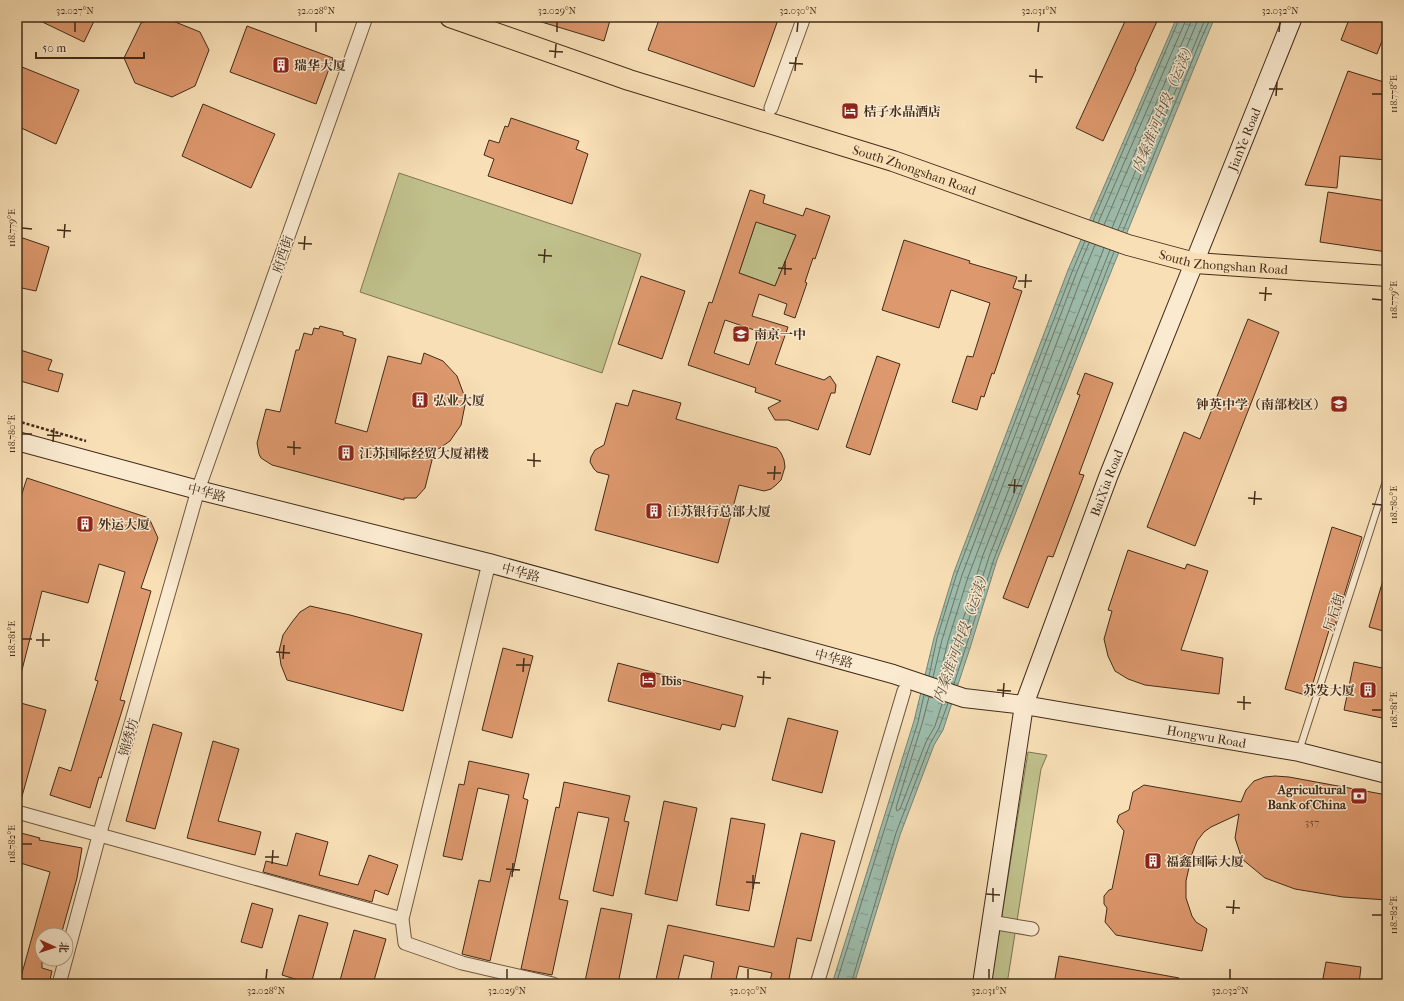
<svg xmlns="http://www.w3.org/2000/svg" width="1404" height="1001" font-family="'IM FELL French Canon','Noto Serif SC',serif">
<defs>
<pattern id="water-ripples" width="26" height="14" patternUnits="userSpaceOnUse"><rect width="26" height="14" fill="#9dbdad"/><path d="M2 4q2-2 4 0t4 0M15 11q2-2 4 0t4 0" fill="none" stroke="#829a8c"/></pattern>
</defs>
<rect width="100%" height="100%" fill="#f8dfb6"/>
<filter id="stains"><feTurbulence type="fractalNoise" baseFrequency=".005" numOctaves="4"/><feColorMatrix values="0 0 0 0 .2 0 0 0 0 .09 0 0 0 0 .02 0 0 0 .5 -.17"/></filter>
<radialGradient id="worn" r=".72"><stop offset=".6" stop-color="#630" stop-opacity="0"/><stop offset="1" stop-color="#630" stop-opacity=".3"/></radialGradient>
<path fill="#c0c18c" stroke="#817653" d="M399,173L641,254L602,373L360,292Z
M756,222L796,235L775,286L739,273Z
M1028,752L1047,755L1041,769L1007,984H991Z"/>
<path fill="url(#water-ripples)" stroke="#798372" d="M1177,17H1215L1205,41L1106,284L997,560L970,648L943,730L934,745L900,835L854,984H832L914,721L934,638L954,572L1068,270Z"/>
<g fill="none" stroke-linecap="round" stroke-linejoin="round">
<path stroke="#707464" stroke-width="1" d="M1093,221L1180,17
M1098,223L1185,22V17
M1104,225L1190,24L1191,17
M1112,228L1199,17
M1118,230L1206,17
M1123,231L1201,39L1211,17
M929,676L937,638L957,573L1072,272L1085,241
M933,677L942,640L962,575L1076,274L1089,243
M939,679L948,641L968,577L1082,276L1095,245
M944,681L983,555L1104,248
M949,682L989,557L1110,250
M954,684L994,559L1114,252
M929,697L922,724L896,808L897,811L900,809L926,742L935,726L943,701
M836,984L918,722L924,695
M851,984L896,833L930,744L939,728L948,703"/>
</g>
<path fill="#dd986d" stroke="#422c1a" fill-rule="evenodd" d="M32,17H96L84,42Z
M159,17H163L200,32L209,50L195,86L172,97L135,83L124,58L141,23Z
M536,17H611L604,41L535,20Z
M660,17H779L754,87L648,50Z
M1127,17H1159L1135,69H1136L1103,141L1076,128Z
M1350,17H1387V28L1377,54L1341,40Z
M247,26L333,58L316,104L230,72Z
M17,65L79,90L56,144L17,126Z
M1348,71L1387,83V160L1340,156L1337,188L1305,185Z
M203,104L275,134L251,188L182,156Z
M511,118L579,141L576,149L588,154L572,204L488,176L494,159L484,155L489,140L499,143L505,126L508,127Z
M750,190L765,195L763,203L803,216L806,208L830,216L815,259L813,258L805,282L807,283L795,318L784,314L787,304L759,294L752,316L788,327L775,364L824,380L830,376L836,385L835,393H831L818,430L788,420H775L768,408L781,401L755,392L756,388L688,365L709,302L712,303ZM756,222L796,235L775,286L739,273ZM725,320L760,332L749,365L714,353Z
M1328,192L1387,201V252L1320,242Z
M17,236L49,247L36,291L17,287Z
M904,240L970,261L969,263L1017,277L1013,288L1022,291L994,374L992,373L984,397L981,396L977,410L952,402L967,356L973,357L990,303L951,290L939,328L882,310Z
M641,276L685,291L662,359L618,344Z
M1248,319L1279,332L1195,546L1147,527L1184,432L1200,439Z
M320,326L343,332V335L356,339L335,423L367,432L388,356L421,364L424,353L443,361L457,376L464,395L465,405L461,425L450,441L434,452L425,488L416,498H404V500L272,465L261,458L259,454L257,443L266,409L280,412L296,350H299L304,333L312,335L314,328L319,329Z
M17,349L52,360L48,370L63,374L58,392L17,380Z
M877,356L900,364L870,455L846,447Z
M1085,373L1113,383L1079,474L1084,475L1053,557L1048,556L1028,608L1003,598L1080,395L1077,394Z
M633,390L681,403L676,419L777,448L781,453L784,460L785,467L781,480L776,485L771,489L764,491L739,485L718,563L595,530L609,475L597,472L594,469L590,462L591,457L595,450L604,445L616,403L628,406Z
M27,478L149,518L158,538L141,588L151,591L120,700L125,701L101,778L99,777L90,808L50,795L59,767L71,771L98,681L95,680L125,572L99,564L88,603L42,591L21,674H17V509Z
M1332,527L1362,537L1334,628L1330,627L1309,696L1285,689Z
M1128,550L1185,569L1187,564L1208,571L1181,650L1223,658L1219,694L1145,685L1128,679L1115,671L1108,656L1104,639L1112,611L1108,610Z
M1384,577L1387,578V632L1369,627Z
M310,606L350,615L422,634L403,711L287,680L281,665L279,651L283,635L292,622L300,612Z
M503,648L533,656L512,738L482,730Z
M1354,662L1387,669V719L1344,710Z
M618,663L743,696L735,727L722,724L720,730L608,701Z
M17,702L46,710L21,800L17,799Z
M788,718L838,731L822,793L772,780Z
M153,724L182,733L155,829L126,821Z
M213,741L239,749L218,821L261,832L255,855L187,838Z
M469,761L529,774L523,798L528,800L513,872L511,871L490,961L462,954L479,880L490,882L509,795L478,788L462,860L443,856L459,784L464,785Z
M1275,776L1289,777L1387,795V900L1343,897L1295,889L1265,878L1242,859L1235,838L1239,814L1211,827L1204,832L1197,841L1192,854L1186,881V898L1192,916L1196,922L1207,929L1202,951L1116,935L1105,922L1107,908L1104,904V896L1109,890L1112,889L1124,831L1117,822L1119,815L1129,810L1133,792L1144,785L1241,802L1246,790L1254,781L1265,777Z
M564,782L630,796L624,821L629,822L613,896L593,891L609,818L578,812L559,899L568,901L552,975L521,969L556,807L559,808Z
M664,801L697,808L677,901L645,894Z
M731,818L765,824L749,911L716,905Z
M17,832L40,838L39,840L82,848L77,878L61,935H42V968L52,971L49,984H19L50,872L17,862Z
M296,833L328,842L319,875L358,885L369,855L398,865L388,895L375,890L372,902L263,872L266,861L287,866Z
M801,833L835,841L811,941L797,938L788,984H769L772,973L739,966L735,984H710L714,962L684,955L677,984H655L668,925L774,947Z
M252,903L273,909L262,948L241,942Z
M601,908L632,914L618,984H599L585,981Z
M299,915L328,923L311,984L282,975Z
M354,930L386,939L373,984H339Z
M1059,956L1179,978L1178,984H1054Z
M1326,962L1361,967L1359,984H1322Z"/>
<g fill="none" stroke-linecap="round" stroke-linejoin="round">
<g stroke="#705941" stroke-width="8">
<path id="service" d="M1299,751L1387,478"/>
</g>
<g stroke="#705941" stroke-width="15">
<path id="minor" d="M771,108L804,17
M489,563L402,919L405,943L462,963L553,984
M17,812L402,919
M991,922L1032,929
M59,984L99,836L198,490L366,17
M817,984L904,691"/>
</g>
<g stroke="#422c1a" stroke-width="20">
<g id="secondary">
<path id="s1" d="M17,441L198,490L489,563L893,674L964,698L1024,705L1299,752L1387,774"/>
<path id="s2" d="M982,984L1024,705L1108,477L1293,17"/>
</g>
</g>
<g stroke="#422c1a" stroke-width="22">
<g id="primary">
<path id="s3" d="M450,17L629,80L893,161L1128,245L1195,263L1387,276"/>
</g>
</g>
<path stroke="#422c1a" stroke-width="2.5" stroke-dasharray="3 2" stroke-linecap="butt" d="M17,421L86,441"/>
<use href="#service" stroke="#faead0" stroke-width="6"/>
<use href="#minor" stroke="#faead0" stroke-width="13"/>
<use href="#secondary" stroke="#faead0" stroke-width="18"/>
<use href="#primary" stroke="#f8dfb6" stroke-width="20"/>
</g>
<path fill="none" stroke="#422c1a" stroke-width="1.5" d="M75,32V22M316,32V22M557,32V22M797,32L798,22M1038,32L1039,22M1279,32L1280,22M549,51L563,52M555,58L556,44M789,63L803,64M795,71L796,57M1029,76L1043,77M1036,83V69M1269,89H1283M1372,94H1382M1276,96L1277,82M22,228L32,229M57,230L71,231M64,238L65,224M298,243L312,244M304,250L305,236M538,255L552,256M544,263L545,249M778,268L792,269M785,275V261M1018,281H1032M1025,288L1026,274M1259,293L1272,294M1372,299L1382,300M1265,301L1266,287M22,434H32M47,435L61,436M53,442L54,428M287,447L301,448M294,455V441M527,460L541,461M534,467V453M767,473H781M774,480L775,466M1008,485L1022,486M1014,493L1015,479M1248,498L1262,499M1372,504L1382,505M1254,505L1255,491M22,639H32M36,640H50M43,647V633M276,652L290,653M283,659L284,645M516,665H530M523,672L524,658M757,677L771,678M763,685L764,671M997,690L1011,691M1003,697L1004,683M1237,702L1251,703M1244,710V696M1372,710H1382M22,844H32M265,857H279M272,864L273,850M506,869L520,870M512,877L513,863M746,882L760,883M753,889V875M986,894L1000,895M993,902V888M1226,907L1240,908M1233,914L1234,900M1372,915H1382M266,979L267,969M507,979V969M748,979V969M989,979V969M1230,979V969"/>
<defs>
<g id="building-square" transform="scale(0.9)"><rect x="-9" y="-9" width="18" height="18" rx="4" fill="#8f2418" stroke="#faead0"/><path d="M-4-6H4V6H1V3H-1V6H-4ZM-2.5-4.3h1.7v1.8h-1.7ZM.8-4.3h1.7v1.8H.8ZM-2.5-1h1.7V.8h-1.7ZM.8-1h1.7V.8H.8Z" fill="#fff"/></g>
<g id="hotel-square" transform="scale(0.9)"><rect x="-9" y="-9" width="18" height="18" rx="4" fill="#8f2418" stroke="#faead0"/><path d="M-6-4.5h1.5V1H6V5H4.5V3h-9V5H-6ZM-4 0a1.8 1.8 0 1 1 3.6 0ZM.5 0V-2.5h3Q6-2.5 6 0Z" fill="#fff"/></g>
<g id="school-square" transform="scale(0.9)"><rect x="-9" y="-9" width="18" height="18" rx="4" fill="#8f2418" stroke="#faead0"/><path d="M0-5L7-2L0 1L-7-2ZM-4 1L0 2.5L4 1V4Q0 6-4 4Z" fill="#fff"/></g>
<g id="bank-square" transform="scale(0.9)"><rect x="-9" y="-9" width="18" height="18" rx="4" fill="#8f2418" stroke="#faead0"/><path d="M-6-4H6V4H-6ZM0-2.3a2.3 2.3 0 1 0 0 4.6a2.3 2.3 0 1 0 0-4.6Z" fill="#fff"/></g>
</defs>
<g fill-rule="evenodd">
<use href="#building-square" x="281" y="65"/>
<use href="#hotel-square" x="850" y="111"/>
<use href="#school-square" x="741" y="334"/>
<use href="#building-square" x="420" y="400"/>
<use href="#school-square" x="1339" y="404"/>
<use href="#building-square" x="346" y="453"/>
<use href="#building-square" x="654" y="511"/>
<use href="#building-square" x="85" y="524"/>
<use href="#hotel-square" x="648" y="680"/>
<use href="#building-square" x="1368" y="690"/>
<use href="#bank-square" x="1359" y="796"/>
<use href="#building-square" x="1153" y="861"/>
</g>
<g text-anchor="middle" stroke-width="3" stroke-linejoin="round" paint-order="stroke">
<g font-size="11" fill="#69472f">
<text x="1312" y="826">357</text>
</g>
<g font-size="13" font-weight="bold" fill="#422c1a" stroke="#faead0" text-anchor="start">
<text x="294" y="70">瑞华大厦</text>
<text x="863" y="116">桔子水晶酒店</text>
<text x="754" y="339">南京一中</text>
<text x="433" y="405">弘业大厦</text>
<text x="1326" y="409" text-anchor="end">钟英中学（南部校区）</text>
<text x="359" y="458">江苏国际经贸大厦裙楼</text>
<text x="667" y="516">江苏银行总部大厦</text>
<text x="98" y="529">外运大厦</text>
<text x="661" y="685">Ibis</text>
<text x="1355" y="695" text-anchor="end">苏发大厦</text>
<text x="1346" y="794" text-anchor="end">Agricultural<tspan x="1346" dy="15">Bank of China</tspan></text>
<text x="1166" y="866">福鑫国际大厦</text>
</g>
<g font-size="13" fill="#422c1a" stroke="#faead0">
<text dy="5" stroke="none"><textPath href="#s2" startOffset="889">JianYe Road</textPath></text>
<text dy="5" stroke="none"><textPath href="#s3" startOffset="489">South Zhongshan Road</textPath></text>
<text transform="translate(282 254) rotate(-71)" y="5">府西街</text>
<text dy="5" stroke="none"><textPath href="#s3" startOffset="813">South Zhongshan Road</textPath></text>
<text dy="5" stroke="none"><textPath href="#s2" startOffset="519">BaiXia Road</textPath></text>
<text transform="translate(207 492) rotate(14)" y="5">中华路</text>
<text transform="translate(521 572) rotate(15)" y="5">中华路</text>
<text transform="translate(1333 612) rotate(-72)" y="5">厅后街</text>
<text transform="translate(834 658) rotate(15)" y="5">中华路</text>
<text dy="5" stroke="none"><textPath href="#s1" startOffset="1227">Hongwu Road</textPath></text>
<text transform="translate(128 737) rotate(-74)" y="5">锦绣坊</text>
</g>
<g font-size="14" font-style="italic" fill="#59503f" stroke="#faead0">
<text transform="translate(1163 107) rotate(-67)" y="5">内秦淮河中段（运渎）</text>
<text transform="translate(961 636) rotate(-70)" y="5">内秦淮河中段（运渎）</text>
</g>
</g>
<rect width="1404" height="1001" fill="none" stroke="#f8dfb6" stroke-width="44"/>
<g transform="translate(54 947) rotate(93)"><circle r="19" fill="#faead0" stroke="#b09e87"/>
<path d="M0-3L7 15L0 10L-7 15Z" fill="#8f2418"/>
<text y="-6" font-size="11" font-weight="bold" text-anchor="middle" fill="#422c1a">北</text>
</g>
<path d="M36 52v6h108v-6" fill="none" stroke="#422c1a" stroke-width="2"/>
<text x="42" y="52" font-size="12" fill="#422c1a" stroke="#faead0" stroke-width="3" paint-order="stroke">50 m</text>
<rect x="22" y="22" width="1360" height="957" fill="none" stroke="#422c1a" stroke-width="1.5"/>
<g font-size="10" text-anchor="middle" fill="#422c1a">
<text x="75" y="14">32.027°N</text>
<text x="316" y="14">32.028°N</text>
<text x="557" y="14">32.029°N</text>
<text x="798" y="14">32.030°N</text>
<text x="1039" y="14">32.031°N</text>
<text x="1280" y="14">32.032°N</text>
<text transform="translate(1393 94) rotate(-90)" y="4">118.778°E</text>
<text transform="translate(11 228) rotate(-90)" y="4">118.779°E</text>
<text transform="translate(1393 300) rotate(-90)" y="4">118.779°E</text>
<text transform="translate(11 434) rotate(-90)" y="4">118.780°E</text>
<text transform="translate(1393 505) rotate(-90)" y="4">118.780°E</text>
<text transform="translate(11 639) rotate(-90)" y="4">118.781°E</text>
<text transform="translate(1393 710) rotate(-90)" y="4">118.781°E</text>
<text transform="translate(11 844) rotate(-90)" y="4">118.782°E</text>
<text transform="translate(1393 915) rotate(-90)" y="4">118.782°E</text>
<text x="266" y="994">32.028°N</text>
<text x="507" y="994">32.029°N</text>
<text x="748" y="994">32.030°N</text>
<text x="989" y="994">32.031°N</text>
<text x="1230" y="994">32.032°N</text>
</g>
<rect width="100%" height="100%" filter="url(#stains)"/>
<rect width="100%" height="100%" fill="url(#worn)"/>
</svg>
